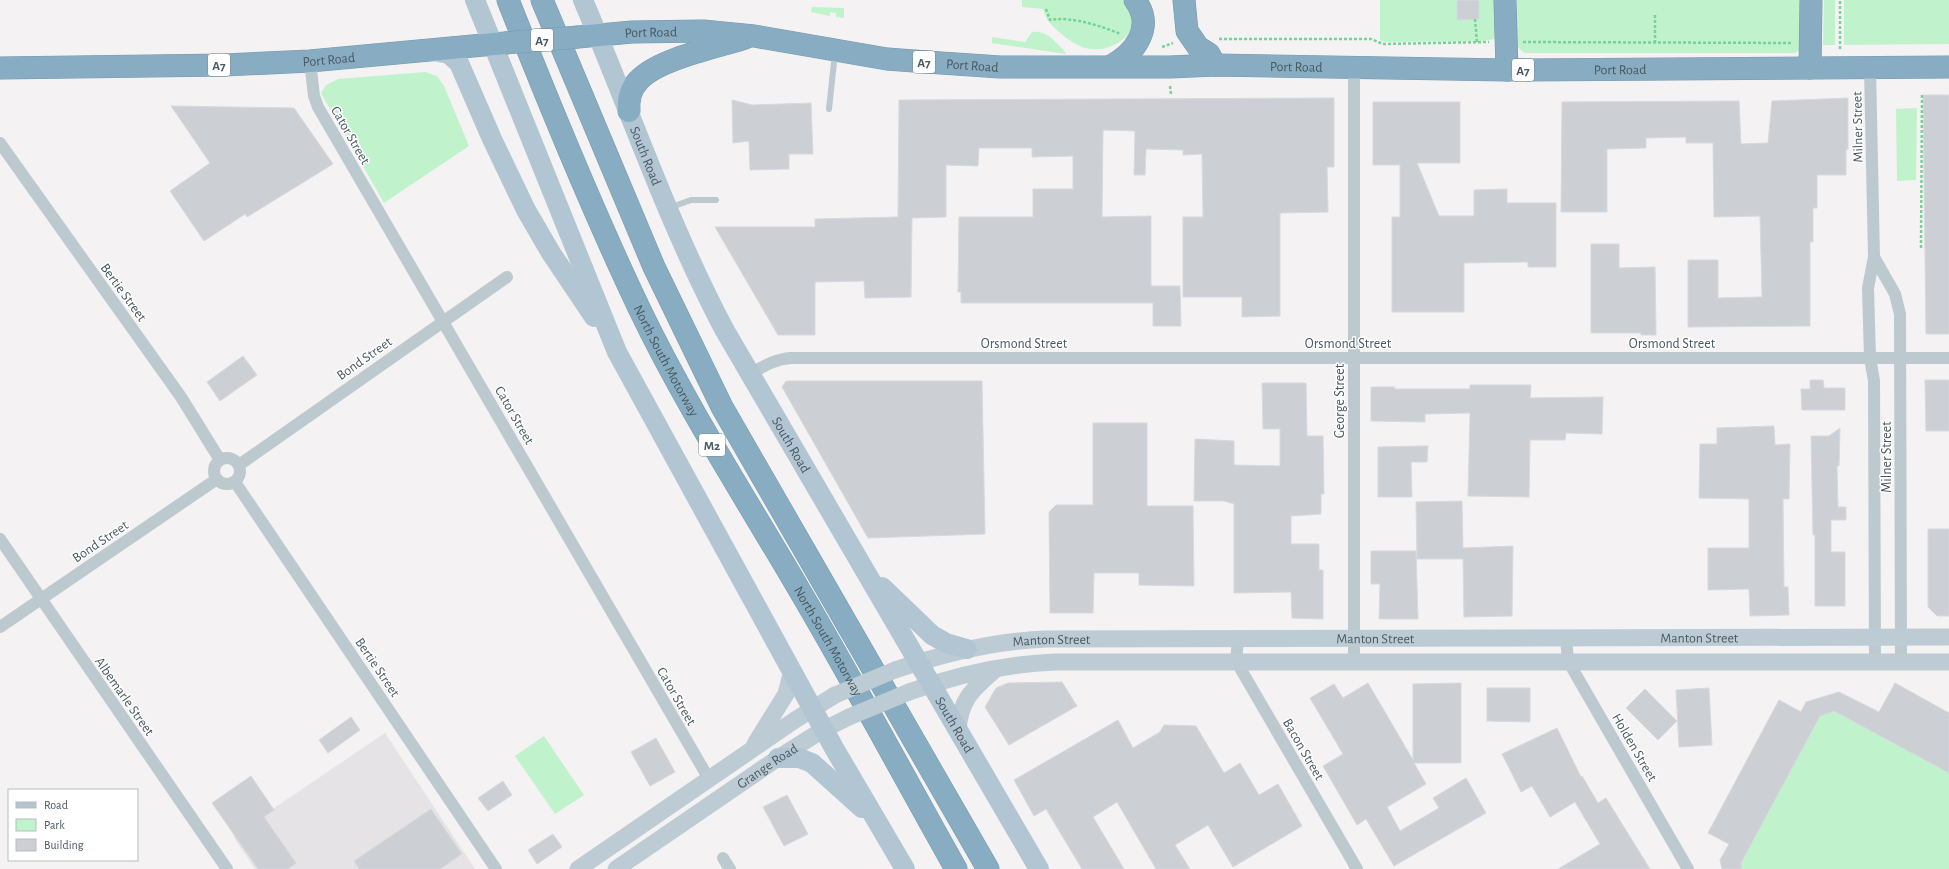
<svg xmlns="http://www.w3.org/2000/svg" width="1949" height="869" font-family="'Alegreya Sans',sans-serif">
<rect width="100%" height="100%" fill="#f4f2f2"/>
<path fill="#e5e3e5" d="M385,733L475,869H255L233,836Z"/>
<path fill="#c0f3cc" d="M1022,0H1122C1152,23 1118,53 1090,49C1078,47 1067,39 1058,31C1049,22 1047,22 1043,9L1022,7Z
M1380,0H1496L1502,38L1481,41L1385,42L1380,40Z
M1517,0H1803L1802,48L1795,53H1524L1517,46Z
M1824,0H1835V45H1823Z
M1844,0H1949V44L1844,45Z
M812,7L844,8V18L836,17V13L830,12V16L811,12Z
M1032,32C1047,30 1057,43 1066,53L1065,54L992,43V37L1025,42Z
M425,72L437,76L444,86L469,146L384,203L321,93L326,85L338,79Z
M1917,108L1916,180L1897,181L1896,109Z
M1895,683L1949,713V869H1722L1720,860L1729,844L1708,833L1779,700L1801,712L1806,702L1839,692L1879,712Z
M544,736L584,795L555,814L515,756Z"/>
<path fill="#ccd0d5" stroke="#d6d9de" d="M1457,0H1479V19L1457,20Z
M1923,95H1949V334H1926Z
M1334,98V167H1327L1328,212L1280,213V316L1242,317V297H1183V217H1203L1202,154L1183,155V150L1146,149L1145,175H1134L1135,131L1103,130L1102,217L1151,216V286H1180L1181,326H1153V303H961V292H958L959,217H1033V189H1073V156L1032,157V148H979L978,166L946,165V217L912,218L911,297L865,298L864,281L815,282V335H778L715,227H815V219L898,217L899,100Z
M1848,98V150L1846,149V175H1817V208H1813V242H1810V326L1688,327V260H1718V298L1762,297L1760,216L1714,217L1713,143H1686V137L1646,138V148L1607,149V212H1561L1562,102L1739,101L1741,144L1768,143L1772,101Z
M732,100L752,105L811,103L813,154H789V169L750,170L749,141L733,143Z
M1373,102H1460V163H1417L1439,216H1474V190L1507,189V203H1556V267H1528V262L1464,263V312H1392V217H1400V165H1373Z
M171,106L294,108L333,164L247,217L245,214L204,241L170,191L210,163Z
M1591,244H1619V268L1655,267L1656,335H1641V333H1591Z
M243,356L257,375L220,401L207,382Z
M1810,380H1823L1824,388H1845V410H1802L1801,389H1810Z
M1925,380H1949V431H1926Z
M786,381H982L985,534L868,538L782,387Z
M1262,383H1306L1307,436H1323L1324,494H1321V514L1291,516V544H1319V570H1323V619L1292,618L1291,592L1234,593V504L1224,501H1194L1195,439L1234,441V465L1280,466V429H1263Z
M1470,385H1531L1530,398L1603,397L1602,434L1566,433L1565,440H1530L1529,497L1468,496L1470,413L1425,414V422L1371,421V387H1395L1394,389H1470Z
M1093,423H1147V506H1193L1194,586L1139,585V573H1094L1093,613H1050L1049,512L1056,505H1093Z
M1774,426L1775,445L1790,444L1789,499H1783L1784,587H1788L1789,615L1750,616L1749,589L1708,590V548H1749V499L1699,498L1700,444H1717V428Z
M1840,428L1839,466H1837L1838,507H1846V520H1831V552H1845V606H1815V535H1813L1811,436H1829Z
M1421,446H1428L1427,462H1411L1412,497H1378V447Z
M1462,501L1463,548L1513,546L1512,616L1464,617L1463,559H1417L1416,502Z
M1928,529H1949V616H1937L1928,607Z
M1371,551H1416L1418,619H1379L1380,584H1371Z
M1062,682L1077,706L1009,745L985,707L996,688L1008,683Z
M1368,683L1413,760V684L1461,683V763H1414L1426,784L1387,807L1400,831L1439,808L1433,798L1466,778L1486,813L1394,866L1366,819L1357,825L1323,766L1343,754L1310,698L1334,684L1343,698Z
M1895,683L1949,713V773L1834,711L1820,716L1741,863L1742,869H1722L1720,860L1729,844L1708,833L1779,700L1801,712L1806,702L1839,692L1879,712Z
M1487,688H1530V722L1487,721Z
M1709,688L1712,745L1679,747L1676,690Z
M1645,689L1677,721L1658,740L1626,708Z
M351,717L360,730L328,753L319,740Z
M1118,720L1133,748L1160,732L1164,725L1196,726L1224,773L1240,763L1259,795L1278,784L1302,826L1233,867L1208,825L1175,845L1190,869H1156L1117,802L1093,817L1124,869H1082L1046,809L1034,816L1014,780Z
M1557,728L1581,777L1582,776L1598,803L1606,798L1650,869H1558L1600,844L1575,802L1550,817L1532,786L1521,792L1502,754Z
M656,738L675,772L650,786L631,752Z
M251,776L274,810L264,817L296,863L288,869H258L212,803Z
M503,781L512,795L488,811L478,798Z
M787,795L808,834L784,846L763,807Z
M431,809L462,854L440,869H359L354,861Z
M553,834L562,847L537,864L528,850Z"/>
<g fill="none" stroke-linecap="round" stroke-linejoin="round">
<g stroke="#7399af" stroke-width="23">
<g id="highway">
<path id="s4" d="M508,0C549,104 591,207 639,308C685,404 743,494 797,586C852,679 903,775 956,869"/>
<path d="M542,0L654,267L722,407L988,869"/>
<path d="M1184,0L1187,31L1198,47L1209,54L1215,65"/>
<path d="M1505,0L1507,70"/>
<path id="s5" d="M578,37L632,32L703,31L754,36L887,59L941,63L1000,67H1170L1215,65L1507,70L1949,67"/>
<path d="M1111,66C1135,53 1155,27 1135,0"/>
<path id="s6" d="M0,68L225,65L310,61L505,43"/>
<path d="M1810,68L1811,0"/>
<path d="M629,111C628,99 631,88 639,80C658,59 717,47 745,38"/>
</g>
</g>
<path stroke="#75d396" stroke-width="2.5" stroke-dasharray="3 2" stroke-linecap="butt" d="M1046,9L1050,20C1073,16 1100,26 1121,34
M1655,15V44
M1475,19L1477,43
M1219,39H1371L1383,44L1489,42
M1523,42L1792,43
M1162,47L1173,43
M1840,49V0
M1170,86L1171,94
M1921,248L1922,94"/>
<path stroke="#bcc9cf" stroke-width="6" d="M829,109L835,53
M669,208L691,200H716"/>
<path stroke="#bcc9cf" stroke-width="12" d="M310,61L314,96L318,107L709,779
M1870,68L1874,257L1868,288L1870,358L1874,381L1875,662
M0,143L181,397L220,460
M1874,257L1895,294L1900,314L1901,662
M750,374C764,366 775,359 791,358H1949
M214 471a13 13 0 1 1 26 0a13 13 0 1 1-26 0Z
M239,465L507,277
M235,482L496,869
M0,539L227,869
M0,627L217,479
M1566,637L1568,661L1688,869
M1238,640L1236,661L1357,869
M1354,662V68
M723,858L730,869"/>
<g stroke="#bdccd4" stroke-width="17">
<path id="s1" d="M895,670C945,653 994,641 1046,639L1949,637"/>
<path d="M909,692C956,675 1005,664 1055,662H1949"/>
<path d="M958,731C960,699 973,689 996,669"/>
<path d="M755,744L786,694L792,670"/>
<path d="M578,869L795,720L835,695"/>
<path id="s2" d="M616,869L778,758L821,731L849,717"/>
</g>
<g stroke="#b1c6d2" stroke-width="20">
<path d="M475,0L617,352L834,748L905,869"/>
<path id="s3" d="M583,0C630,110 668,223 724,329L1039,869"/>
<path d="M429,50L449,54L459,63L492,139L526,210L551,253L594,317"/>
<path d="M882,587L932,635L946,643L967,649"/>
<path d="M778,758H799L812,763L862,808"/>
</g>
<use href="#highway" stroke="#88adc3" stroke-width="22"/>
<g stroke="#7399af" stroke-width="23" stroke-linecap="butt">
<path id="highway-bridge" d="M505,43L578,37"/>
</g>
<path stroke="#bdccd4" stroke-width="17" d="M835,695L895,670
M849,717L909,692"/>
<use href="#highway-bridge" stroke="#88adc3" stroke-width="22"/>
</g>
<g text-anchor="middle" stroke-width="3" stroke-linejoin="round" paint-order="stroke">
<g fill="#fff" stroke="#7f8b90" stroke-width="1">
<rect x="531" y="29" width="22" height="22" rx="3"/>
<rect x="913" y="51" width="22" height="22" rx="3"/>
<rect x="208" y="54" width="22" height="22" rx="3"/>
<rect x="1512" y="59" width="22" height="22" rx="3"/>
<rect x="699" y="434" width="26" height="22" rx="3"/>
</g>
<g font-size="13" font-weight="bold" fill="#485961">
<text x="542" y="45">A7</text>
<text x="924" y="67">A7</text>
<text x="219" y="70">A7</text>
<text x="1523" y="75">A7</text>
<text x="712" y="450">M2</text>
</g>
<g font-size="14" fill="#485961" stroke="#fff">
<text dy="5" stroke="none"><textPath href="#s5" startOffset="73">Port Road</textPath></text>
<text dy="5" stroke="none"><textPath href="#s6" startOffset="329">Port Road</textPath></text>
<text dy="5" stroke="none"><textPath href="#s5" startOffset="397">Port Road</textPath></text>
<text dy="5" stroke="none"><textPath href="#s5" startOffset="721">Port Road</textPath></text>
<text dy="5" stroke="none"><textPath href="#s5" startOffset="1045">Port Road</textPath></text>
<text transform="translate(1857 127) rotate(-91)" y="5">Milner Street</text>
<text transform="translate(351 135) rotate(60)" y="5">Cator Street</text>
<text dy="5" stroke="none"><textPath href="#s3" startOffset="168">South Road</textPath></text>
<text transform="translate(124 292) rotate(54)" y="5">Bertie Street</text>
<text x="1024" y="348">Orsmond Street</text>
<text x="1348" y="348">Orsmond Street</text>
<text x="1672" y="348">Orsmond Street</text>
<text transform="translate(364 358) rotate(-35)" y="5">Bond Street</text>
<text dy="5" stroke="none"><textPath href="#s4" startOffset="394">North South Motorway</textPath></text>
<text transform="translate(1339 401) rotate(-90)" y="5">George Street</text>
<text transform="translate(515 415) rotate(60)" y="5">Cator Street</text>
<text dy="5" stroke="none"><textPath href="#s3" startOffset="492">South Road</textPath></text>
<text transform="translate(1886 457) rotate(-90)" y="5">Milner Street</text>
<text transform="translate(100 541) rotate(-34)" y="5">Bond Street</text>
<text dy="5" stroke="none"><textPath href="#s1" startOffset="808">Manton Street</textPath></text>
<text dy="5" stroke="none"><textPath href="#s1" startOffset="484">Manton Street</textPath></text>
<text dy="5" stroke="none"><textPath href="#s4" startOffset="718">North South Motorway</textPath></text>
<text dy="5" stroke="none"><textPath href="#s1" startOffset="160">Manton Street</textPath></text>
<text transform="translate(378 667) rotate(56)" y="5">Bertie Street</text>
<text transform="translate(125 696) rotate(55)" y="5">Albemarle Street</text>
<text transform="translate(677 696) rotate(60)" y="5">Cator Street</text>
<text dy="5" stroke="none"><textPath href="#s3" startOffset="816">South Road</textPath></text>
<text transform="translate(1635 747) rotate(60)" y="5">Holden Street</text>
<text transform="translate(1304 749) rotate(60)" y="5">Bacon Street</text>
<text dy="5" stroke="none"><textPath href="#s2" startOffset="183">Grange Road</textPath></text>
</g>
</g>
<rect x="8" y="789" width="130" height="72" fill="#ffffff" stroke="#b6bdc0"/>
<rect x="16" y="802" width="20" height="6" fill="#b1c6d2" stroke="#b6bdc0"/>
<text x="44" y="809" font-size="12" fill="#485961">Road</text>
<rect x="16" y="819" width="20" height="12" fill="#c0f3cc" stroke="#b6bdc0"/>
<text x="44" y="829" font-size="12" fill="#485961">Park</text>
<rect x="16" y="839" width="20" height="12" fill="#ccd0d5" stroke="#b6bdc0"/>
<text x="44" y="849" font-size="12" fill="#485961">Building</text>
</svg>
